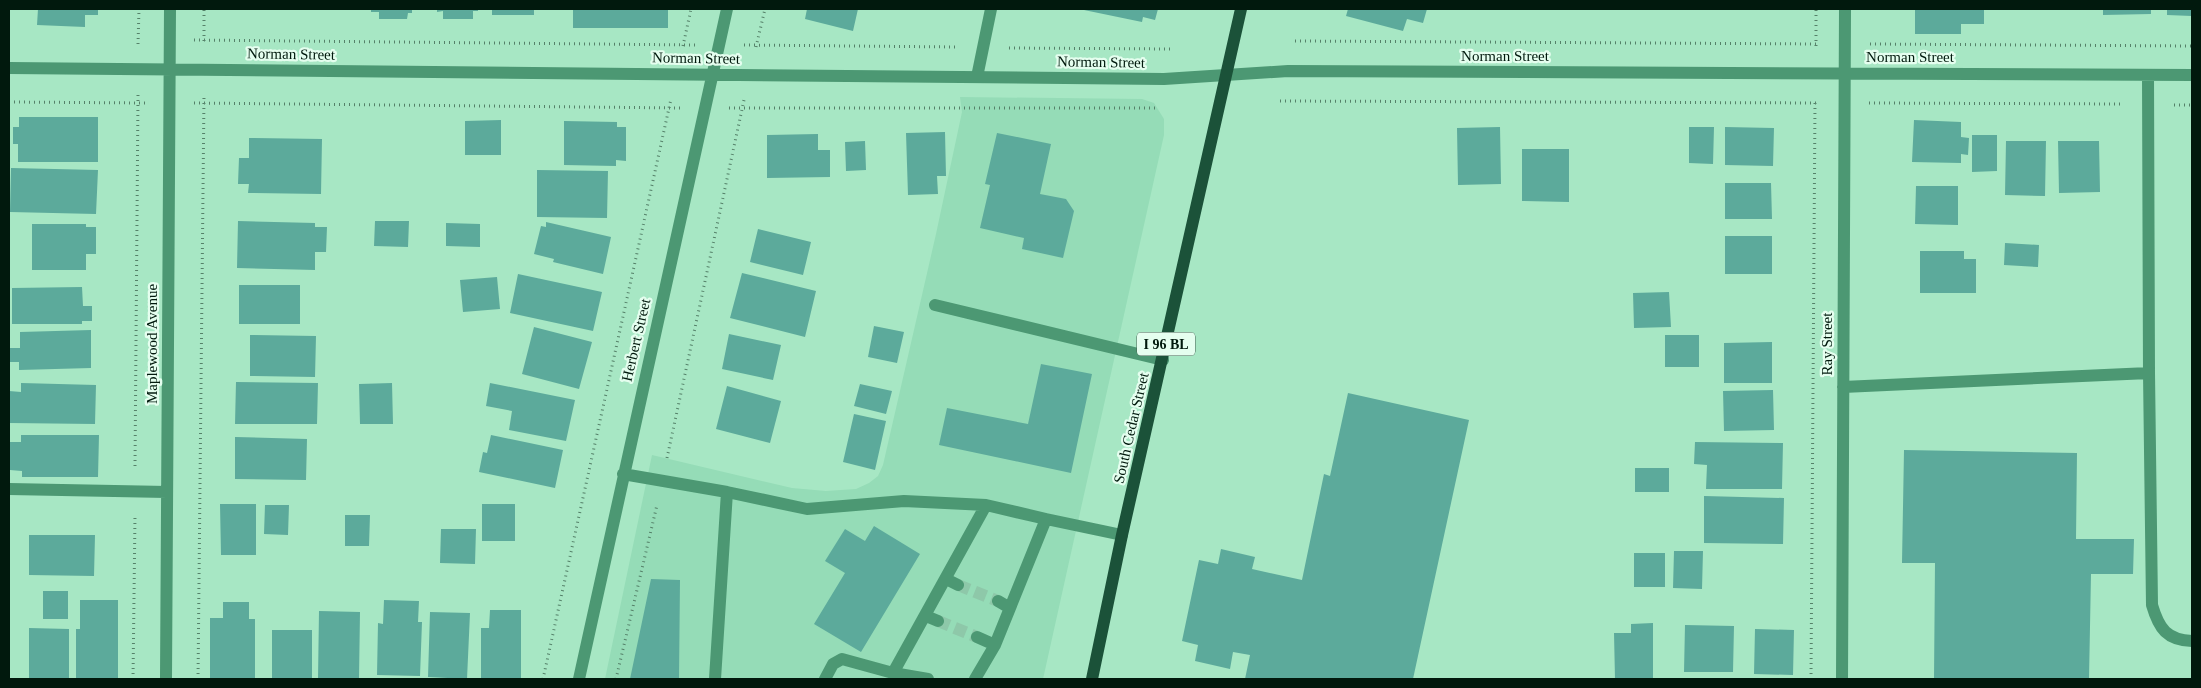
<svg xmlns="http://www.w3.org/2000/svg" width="2201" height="688" font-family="'Times New Roman',serif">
<rect width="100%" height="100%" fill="#a7e7c4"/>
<path fill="#95dcb7" d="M960,97L1142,99L1154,103L1164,119V135L1043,679H605L652,455L792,488L826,491L856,489L869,483L878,476L883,465L936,234L962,112Z"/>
<path fill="#5caa9b" d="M38,9H98V15H85V27L37,25Z
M371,9H412V13H408L407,19H379V12H371Z
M437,9H478V11H473V19H443V11L437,12Z
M492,9H534V15H492Z
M573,9H668V28H573Z
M807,9H858L853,31L805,19Z
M1158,9L1155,20L1143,17L1142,22L1084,10Z
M1348,9H1427L1423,23L1407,19L1403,31L1346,16Z
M1915,9H1984V24H1961V34H1915Z
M2103,9H2151V14L2103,15Z
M2167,9H2192V16L2167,15Z
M19,117H98V162H18V144H13V127H19Z
M501,120V155H465V121Z
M1914,120L1961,122V137L1969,138L1968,155L1961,154V163L1912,162Z
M564,121L617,122V127H626V161L616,160V166L564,165Z
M1500,127L1501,184L1458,185L1457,128Z
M1689,127H1714L1713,164L1689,163Z
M1725,127L1774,128L1773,166L1725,165Z
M945,132L946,176H937L938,194L908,195L906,133Z
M997,133L1051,144L1040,194L1066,199L1074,211L1063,258L1022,249L1024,238L980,228L990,185L985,184Z
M818,134V150H830V177L767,178V135Z
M1972,135H1997V171L1972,172Z
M249,138L322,139L321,194L248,193L249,184H238L239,158H249Z
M865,141L866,170L846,171L845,142Z
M2006,141H2046L2045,196L2005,195Z
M2058,141H2099L2100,192L2059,193Z
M1522,149H1569V202L1522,201Z
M11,168L98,170L96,214L10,212Z
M537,170L608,171L607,218L537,217Z
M1725,183H1771L1772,219H1725Z
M1916,186H1958V225L1915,224Z
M238,221L315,223V227H327L326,252H315V270L237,268Z
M375,221H409L408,247L374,246Z
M546,222L611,237L603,274L553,262L554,259L534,254L541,226L546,227Z
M446,223L480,224V247L446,246Z
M32,224H86V227H96V254H86V270H32Z
M758,229L811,242L803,275L750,262Z
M1725,236H1772V274H1725Z
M2005,243L2039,245L2038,267L2004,265Z
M1920,251H1964V259H1976V293H1920Z
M742,273L816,291L805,337L730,318Z
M518,274L602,292L593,331L510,313Z
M497,277L500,309L463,312L460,280Z
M239,285H300V324H239Z
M82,287L83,306H92V321H82V324H12V288Z
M1669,292L1671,327L1634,328L1633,293Z
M874,326L904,332L897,363L868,357Z
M534,327L592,342L579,389L522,374Z
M91,330V368L19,370V362H9V348H20V332Z
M729,334L781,345L773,380L722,369Z
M250,335L316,336L315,377L250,376Z
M1665,335H1699V367H1665Z
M1772,342V383H1724V343Z
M1041,364L1092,374L1071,473L939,445L947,408L1028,424Z
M236,382L318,383L317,424H235Z
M21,383L96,385L95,424L9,423V391L21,392Z
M392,383L393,424H360L359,384Z
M490,383L575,400L566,441L509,430L512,411L486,406Z
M860,384L892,391L886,414L854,406Z
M727,386L781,401L770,443L716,429Z
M1773,390L1774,430L1724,431L1723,391Z
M1348,393L1469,420L1413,679H1245L1250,655L1233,652L1230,669L1195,661L1198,645L1182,641L1199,560L1218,564L1221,549L1255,557L1252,569L1302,580L1324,474L1330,476Z
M854,414L886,421L875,470L843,462Z
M21,435H99L98,477H22V471L10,470V442H21Z
M491,435L563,450L555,488L479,472L483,452L487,453Z
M235,437L307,439L306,480L235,479Z
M1695,442L1783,443L1782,489H1706L1707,465L1694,464Z
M1904,450L2077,453L2076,539H2134L2133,574H2091L2089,679H1934L1935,563H1902Z
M1635,468H1669V492H1635Z
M1704,496L1784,498L1783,544L1704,543Z
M220,504H256V555H221Z
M482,504H515V541H482Z
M265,505H289L288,535L264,534Z
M345,515H370L369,546H345Z
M874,526L920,554L861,652L814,624L845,573L825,561L845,529L865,541Z
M441,529H476L475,564L440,563Z
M29,535H95L94,576L29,575Z
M1674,551H1703L1702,589L1673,588Z
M1634,553H1665V587H1634Z
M651,579L680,580L679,679H630Z
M43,591H68V619H43Z
M80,600H118V679H76V629H80Z
M384,600L419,601L418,622H422L420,676L377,675L378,623L383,624Z
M223,602H249V619H255V679H210V618H223Z
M490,610H521V679H481V628H489Z
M319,611L360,612L359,679H318Z
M430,612L470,613L467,679L428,677Z
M1653,623V679H1615L1614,633H1631V624Z
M1685,625L1734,626L1733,672H1684Z
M29,628L69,629V679H29Z
M1755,629L1794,630L1793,675L1754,674Z
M272,630H312V679H272Z"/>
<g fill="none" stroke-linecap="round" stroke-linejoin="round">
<path stroke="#8ec8a9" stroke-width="12" stroke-dasharray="12 6" stroke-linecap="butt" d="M958,585L998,601
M938,621L977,637"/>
<path stroke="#558169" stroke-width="3" stroke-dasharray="1 4" stroke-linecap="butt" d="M194,40L695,45
M204,41V9
M1295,41L1819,44
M138,44L139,9
M1870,44L2192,46
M744,45L958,47
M683,46L691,9
M1816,46V9
M756,47L765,9
M1009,48L1171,49
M1280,101L1820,103
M9,102L146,103
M194,103L681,108
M1869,103L2122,104
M2174,105H2192
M729,108H1156
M667,458L744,100
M135,466L138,95
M133,679L135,515
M198,679L204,94
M543,679L671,99
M616,679L657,505
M1811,679L1815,102"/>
<path stroke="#4c9873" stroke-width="12" d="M9,68L1164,79L1288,71L2192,75
M977,77L991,9
M935,305L1163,360
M2149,373L2152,605C2159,629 2167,640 2192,641
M1843,387L2149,373L2148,75
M623,474L727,492L807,509L904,501L986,505L1046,519L995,645L975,679
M9,489L167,492
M1046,519L1122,535
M946,579L958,585
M998,601L1010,608
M926,616L938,621
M977,637L995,645
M893,673L986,505
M166,679L170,9
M579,679L727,9
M715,679L727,492
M825,679L833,664L842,659L893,673L928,679
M1842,679L1845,9"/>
<path stroke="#1b5239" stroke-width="12" d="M1092,679L1122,535L1241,9"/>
</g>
<g text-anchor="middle" stroke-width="4.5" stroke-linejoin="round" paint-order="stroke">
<rect fill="#e5feef" stroke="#455e51" stroke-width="1" x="1137" y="332.5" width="58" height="23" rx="4"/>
<g font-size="14" font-weight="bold" fill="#01190d">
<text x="1166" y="349">I 96 BL</text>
</g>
<g font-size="15" fill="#01190d" stroke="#e5feef">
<text transform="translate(291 54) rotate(1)" y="5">Norman Street</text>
<text x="1505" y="61">Norman Street</text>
<text x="1910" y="62">Norman Street</text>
<text transform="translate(696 58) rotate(1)" y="5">Norman Street</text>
<text transform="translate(1101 62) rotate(1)" y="5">Norman Street</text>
<text transform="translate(636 340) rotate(-77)" y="5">Herbert Street</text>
<text transform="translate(152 344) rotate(-90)" y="5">Maplewood Avenue</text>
<text transform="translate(1827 344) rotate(-90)" y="5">Ray Street</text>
<text transform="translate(1131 428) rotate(-77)" y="5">South Cedar Street</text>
</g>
</g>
<rect width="2201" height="688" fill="none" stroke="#01190d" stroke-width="20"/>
</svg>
